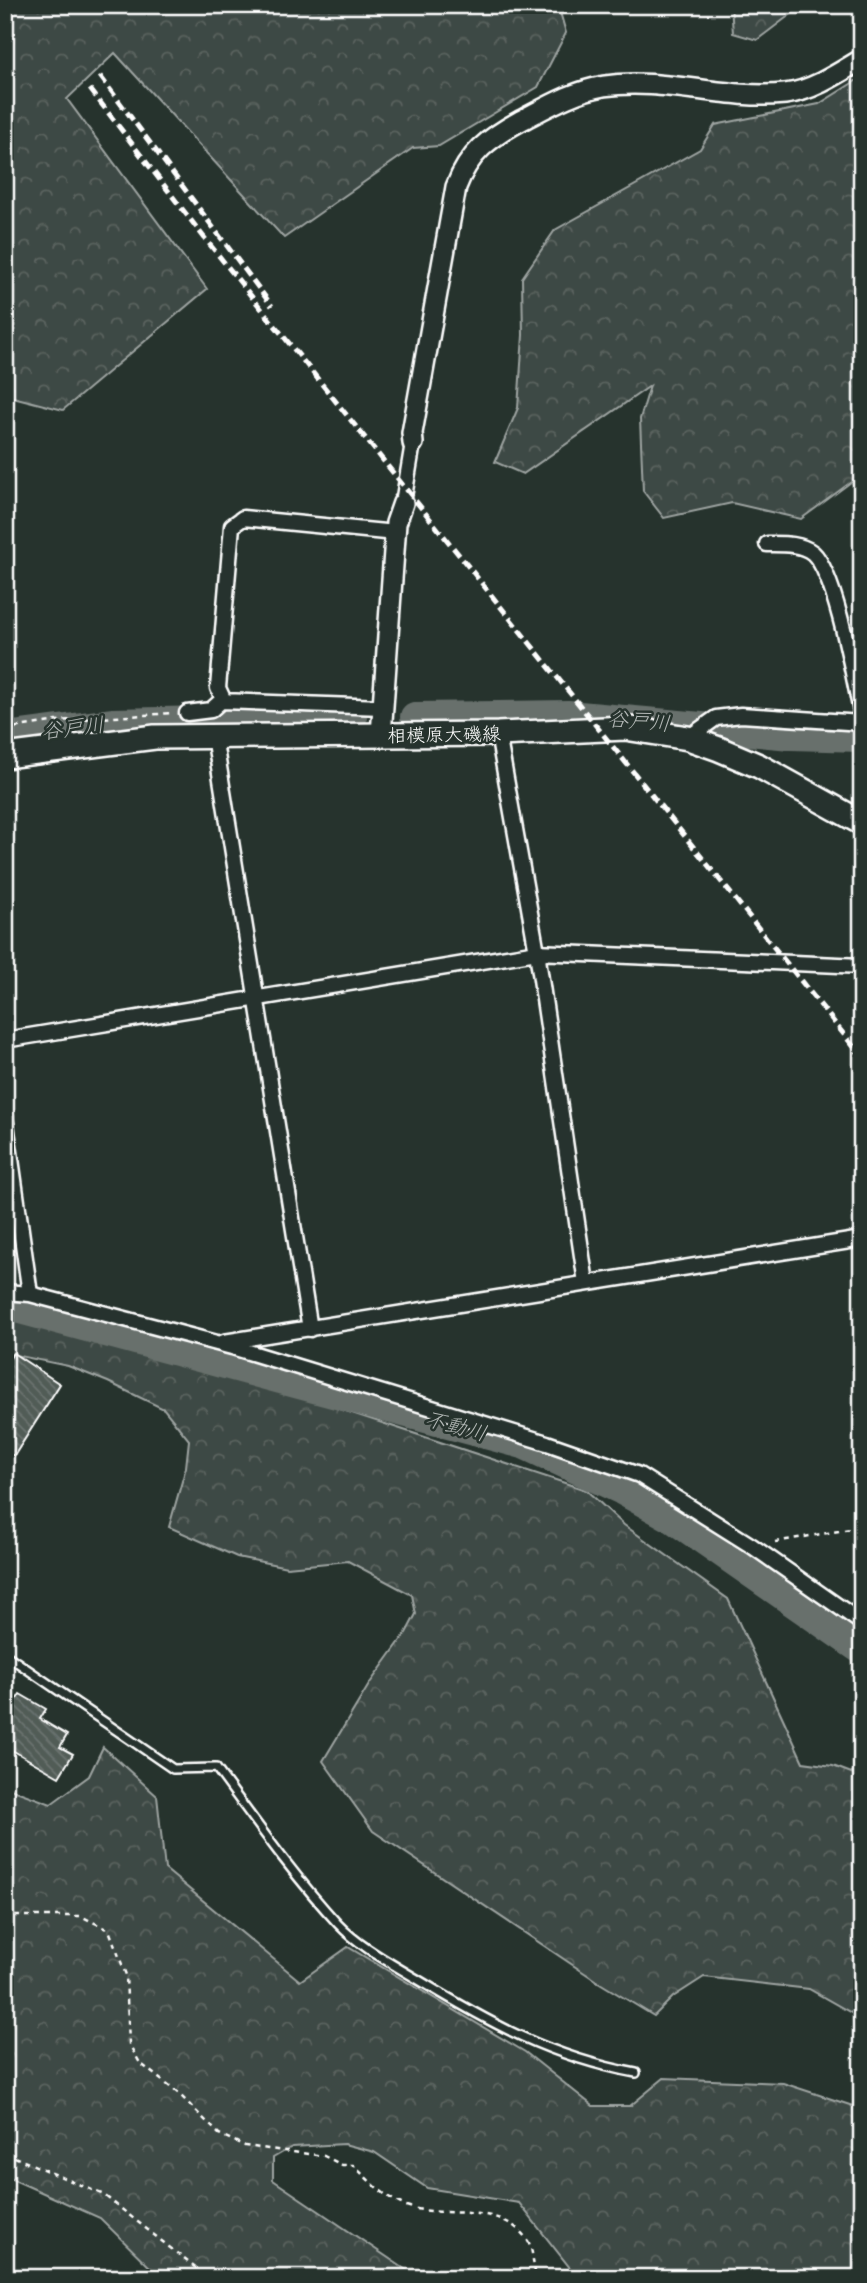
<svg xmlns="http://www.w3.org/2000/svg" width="867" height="2283" font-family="'Balsamiq Sans','Klee One',sans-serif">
<defs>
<pattern id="forest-crowns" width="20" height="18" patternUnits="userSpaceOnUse" patternTransform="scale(1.75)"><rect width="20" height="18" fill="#3e4944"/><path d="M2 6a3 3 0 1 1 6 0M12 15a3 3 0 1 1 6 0" fill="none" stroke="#5b6460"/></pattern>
<pattern id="building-back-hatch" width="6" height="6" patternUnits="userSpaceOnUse" patternTransform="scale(1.75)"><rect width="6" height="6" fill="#515c57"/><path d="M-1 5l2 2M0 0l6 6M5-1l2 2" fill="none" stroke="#6b7470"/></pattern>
</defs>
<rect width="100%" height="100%" fill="#26332d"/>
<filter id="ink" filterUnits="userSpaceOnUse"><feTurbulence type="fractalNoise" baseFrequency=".0143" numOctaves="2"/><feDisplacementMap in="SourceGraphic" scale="14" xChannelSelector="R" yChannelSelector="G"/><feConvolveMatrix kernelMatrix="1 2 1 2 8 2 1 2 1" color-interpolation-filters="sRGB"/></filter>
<g filter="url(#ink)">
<path fill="url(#forest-crowns)" stroke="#9ea4a2" stroke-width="2" d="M5,5H558L566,33L538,87L439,146L413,148L284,238L115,53L67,99L207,289L63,410L5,395Z
M731,5H803L757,40L733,33Z
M862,77V486L851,482L801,519L732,503L664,518L643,491L640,419L650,386L523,474L495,462L518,408L523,335L522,278L555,230L700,149L715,125L819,104Z
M5,1320L52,1325L279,1389L586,1490L624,1525L728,1599L803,1762L833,1766L862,1777V2019L809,1989L704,1977L673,1997L654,2016L598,1982L373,1831L323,1761L370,1683L406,1633L416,1614L412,1595L348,1561L287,1567L237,1557L169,1527L186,1467L189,1440L164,1409L108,1382L68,1366L5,1353Z
M103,1747L157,1796L165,1869L300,1981L348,1947L525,2052L593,2106H630L664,2078L783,2083L862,2109V2278H578L519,2203L427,2188L374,2152L344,2144L292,2147L273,2158V2180L418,2278H161L100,2218L5,2176V1787L51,1804L89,1776Z"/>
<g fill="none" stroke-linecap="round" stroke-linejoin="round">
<path stroke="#67706c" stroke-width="30" d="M415,717L568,715L791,735L862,737
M5,737L112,723L352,718
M5,1305L523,1444L622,1490L671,1517L862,1650"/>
</g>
<path fill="url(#building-back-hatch)" stroke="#fff" stroke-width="2" d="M13,1353L60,1384L14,1456L5,1451V1366Z
M20,1694L46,1709L40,1719L67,1735L60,1747L73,1754L59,1777L5,1746V1699L14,1704Z"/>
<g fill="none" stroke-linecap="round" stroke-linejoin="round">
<g stroke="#fff" stroke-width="12">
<path id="lane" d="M5,1654L173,1769L216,1768C255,1821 293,1875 338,1924C360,1947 389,1962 417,1979C490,2023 550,2057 636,2073"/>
</g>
<g stroke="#fff" stroke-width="19">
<path id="street" d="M403,503L413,443
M767,544C782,544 801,543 813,553C836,574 855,684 862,717
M224,701L218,688L232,526L243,518L395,533
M187,713L211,710L221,701L382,707
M498,734L537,952L586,1283
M214,736L310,1329
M688,738L716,718L741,715L862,723
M5,1040L537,952L862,966
M5,1116L30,1294
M5,1292L30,1294L232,1347L547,1443L639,1475L752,1546L862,1623
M224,1342L862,1239"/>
</g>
<g stroke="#fff" stroke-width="24">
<path id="secondary" d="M413,443L412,433L456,187C469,153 489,138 520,121C547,107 574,91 604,86C663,77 725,100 785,94C812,91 839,73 862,59
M381,735L396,523L403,503"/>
</g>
<g stroke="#fff" stroke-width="28">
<path id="primary" d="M5,756L155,737L498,734L625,728L688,738L719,749L759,766L862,823"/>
</g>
<path stroke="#fff" stroke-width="2.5" stroke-dasharray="5 5" stroke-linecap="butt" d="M5,729L57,721L173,713
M775,1542L862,1527
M5,1916H81L109,1930L126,1975L129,2044L140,2063L179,2094L219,2134L245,2146L324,2156L342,2165H353C371,2182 388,2202 413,2208C452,2218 502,2202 528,2241C534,2251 532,2267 537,2278
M5,2153L104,2195L198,2270L203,2278"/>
<use href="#lane" stroke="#26332d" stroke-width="7"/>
<use href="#street" stroke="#26332d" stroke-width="14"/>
<use href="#secondary" stroke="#26332d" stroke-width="19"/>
<use href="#primary" stroke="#26332d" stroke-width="23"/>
<path stroke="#fff" stroke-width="5" stroke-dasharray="10 5" stroke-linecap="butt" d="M100,76L272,306
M90,89L203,236L862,1057"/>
</g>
</g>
<g text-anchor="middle" stroke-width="5" stroke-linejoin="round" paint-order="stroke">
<g font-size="19" fill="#fff" stroke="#26332d">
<text transform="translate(444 734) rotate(-1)" y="7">相模原大磯線</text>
</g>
<g font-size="21" font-style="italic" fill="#b3b8b6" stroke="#26332d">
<text transform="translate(639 721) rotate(5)" y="7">谷戸川</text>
<text transform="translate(73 728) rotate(-7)" y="7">谷戸川</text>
<text transform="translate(456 1426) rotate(15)" y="7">不動川</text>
</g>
</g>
<rect width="867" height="2283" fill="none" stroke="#26332d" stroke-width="28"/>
<rect x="14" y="14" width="839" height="2255" fill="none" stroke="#fff" stroke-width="2.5" filter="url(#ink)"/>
</svg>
